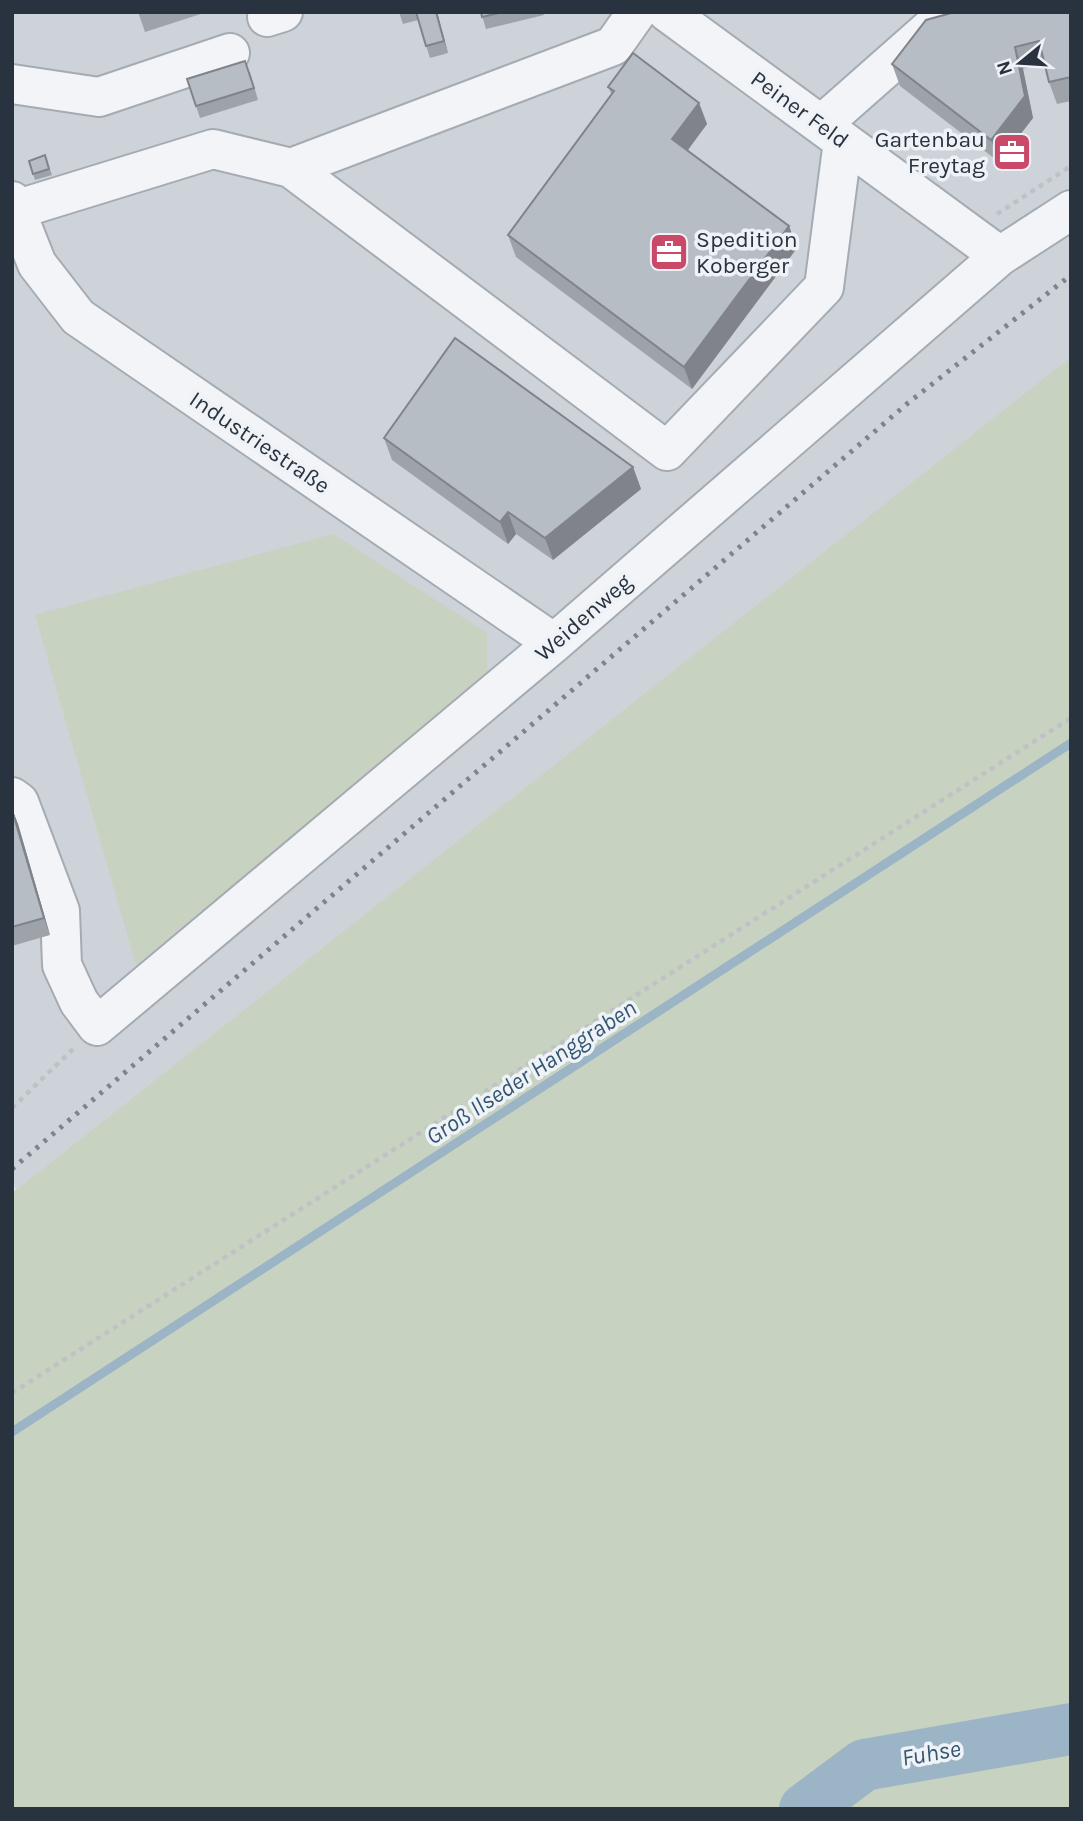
<svg xmlns="http://www.w3.org/2000/svg" width="1083" height="1821" font-family="Karla,sans-serif">
<rect width="100%" height="100%" fill="#dfe4e8"/>
<path fill="#ced3da" d="M12,12H1071V358L16,1190L12,1178Z"/>
<path fill="#c7d2c1" d="M1071,357V1809H12V1193Z
M333,534L487,633V675L136,965L35,615Z"/>
<g fill="none" stroke-linecap="round" stroke-linejoin="round">
<path stroke="#9bb5c7" stroke-width="9" d="M12,1432L1071,743"/>
<path stroke="#9bb5c7" stroke-width="52" d="M805,1809L864,1765L1071,1729"/>
<g stroke="#a5abb2" stroke-width="42">
<path id="minor" d="M667,12L1000,256
M267,17L283,12
M12,84L99,97L230,53
M821,125L949,12
M291,168L667,451L824,287L843,141
M12,201L37,264L78,317L554,643
M15,210L213,149L291,168L613,46L637,12
M12,797L19,802L60,911L62,965L79,1002L97,1026L554,643L1000,256L1071,210"/>
</g>
<path stroke="#bec2c7" stroke-width="4.5" stroke-dasharray="5 5" stroke-linecap="butt" d="M997,214L1071,166
M12,1108L74,1048
M12,1393L1071,718"/>
<use href="#minor" stroke="#f2f4f7" stroke-width="38"/>
<path stroke="#798591" stroke-width="5" stroke-dasharray="3.5 7" stroke-linecap="butt" d="M12,1169L908,403L1071,275"/>
</g>
<path fill="#9da3a9" d="M138,12H207L145,32Z
M399,12H437L448,53L430,58L418,20L403,24Z
M481,12H543L544,15L486,29Z
M1071,12V101L1057,104L1049,82L1044,63L1023,69L1033,118L999,162L900,86L892,64Z
M250,72L258,100L200,118L187,79Z
M608,87L699,103L707,124L687,150L789,226L797,248L692,389L516,257L508,235L612,95Z
M45,155L52,175L35,180L29,161Z
M384,438L633,467L641,489L553,560L516,534L508,544L392,460Z
M12,809L18,824L50,935L12,946Z"/>
<path fill="#80848a" d="M436,12H437L448,53L444,41Z
M1015,47L1023,69L1033,118L999,162L991,140Z
M699,103L707,124L680,161L672,139Z
M789,226L797,248L692,389L684,367Z
M633,467L641,489L553,560L545,538Z
M508,512L516,534L508,544L500,522Z
M12,809L18,824L50,935L44,918Z"/>
<path fill="#b7bdc5" stroke="#80848a" stroke-width="2" d="M416,12H436L444,41L426,46Z
M481,12H503L482,17Z
M955,12H1071V77L1049,82L1039,41L1015,47L1025,96L991,140L892,64L926,20Z
M633,53L699,103L672,139L789,226L684,367L508,235L614,91L608,87Z
M245,61L254,88L196,106L187,79Z
M45,155L49,169L33,174L29,161Z
M455,338L633,467L545,538L508,512L500,522L384,438Z
M12,810L44,918L12,927Z"/>
<defs>
<g id="office-square" transform="scale(2.0125)"><rect x="-9" y="-9" width="18" height="18" rx="4" fill="#ca4868" stroke="#eff2f6"/><path d="M-6-3h4V-5.5h4V-3h4V5H-6ZM-1-4.5V-3h2v-1.5ZM-6 0V1H6V0Z" fill="#fff"/></g>
</defs>
<g fill-rule="evenodd">
<use href="#office-square" x="1012" y="152"/>
<use href="#office-square" x="669" y="252"/>
</g>
<g text-anchor="middle" stroke-width="7" stroke-linejoin="round" paint-order="stroke">
<g font-size="23" fill="#29333f" stroke="#eff2f6">
<text transform="translate(800 109) rotate(36)" y="8">Peiner Feld</text>
<text transform="translate(260 442) rotate(34)" y="8">Industriestraße</text>
<text transform="translate(583 617) rotate(-41)" y="8">Weidenweg</text>
</g>
<g font-size="23" fill="#29333f" stroke="#eff2f6" text-anchor="end">
<text x="985" y="147">Gartenbau<tspan x="985" dy="26">Freytag</tspan></text>
<text x="696" y="247" text-anchor="start">Spedition<tspan x="696" dy="26">Koberger</tspan></text>
</g>
<g font-size="24" font-style="italic" fill="#345672" stroke="#eff2f6">
<text transform="translate(531 1072) rotate(-33)" y="8">Groß Ilseder Hanggraben</text>
<text transform="translate(931 1753) rotate(-10)" y="8">Fuhse</text>
</g>
</g>
<rect width="1083" height="1821" fill="none" stroke="#29333f" stroke-width="28"/>
<g transform="translate(1020 63) rotate(252)" stroke="#eff2f6" stroke-width="5" paint-order="stroke">
<path d="M0-5L12 26L0 18L-12 26Z" fill="#29333f"/>
<text y="-10" font-size="19" font-weight="bold" text-anchor="middle" fill="#29333f">N</text>
</g>
</svg>
